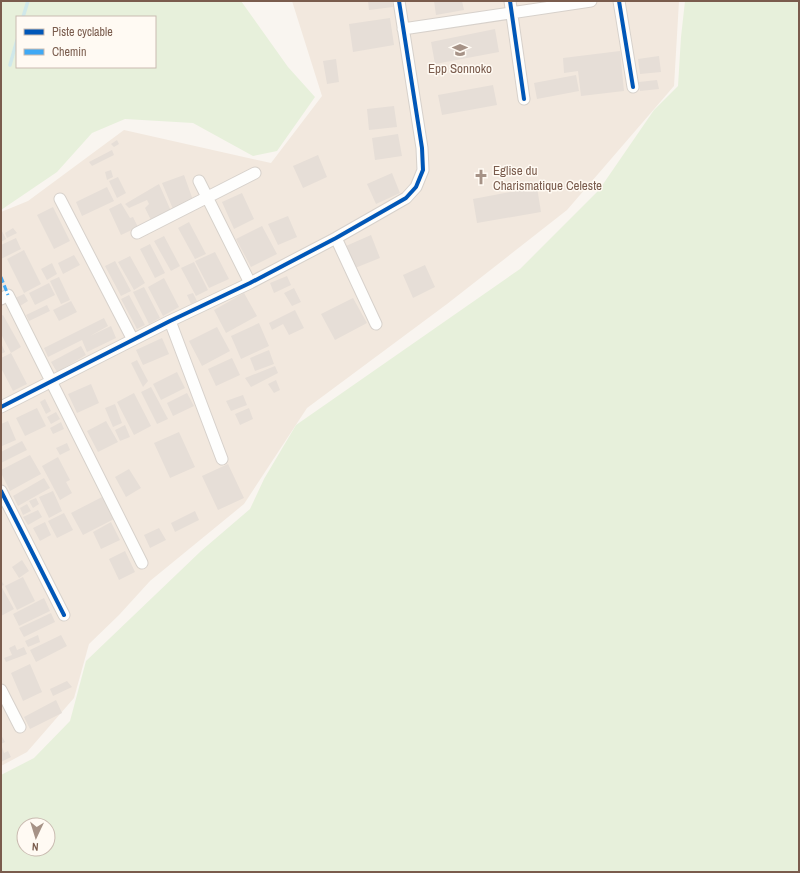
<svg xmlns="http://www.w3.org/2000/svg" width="800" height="873" font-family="'Archivo Narrow',sans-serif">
<rect width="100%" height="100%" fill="#f9f5f0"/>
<path fill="#f2e8de" d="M292,1H679L674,86L567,210L447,304L307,408L244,504L150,581L119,615L89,644L74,698L27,752L1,766V212L28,201L124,130L271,163L322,96Z"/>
<path fill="#e7f0db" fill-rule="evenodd" d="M1,1H241L288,67L315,97L277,151L253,156L193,123L125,119L92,133L57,172L1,210ZM17,17H155V67H17Z
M685,1H799V872H1V775L34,758L70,721L86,661L201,551L250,509L264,479L296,425L520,269L599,190L654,110L678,86L681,37ZM24,825H48V849H24Z"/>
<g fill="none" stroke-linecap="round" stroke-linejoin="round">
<path stroke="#d0e8ea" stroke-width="3.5" d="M23,17L28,1
M10,65L17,40"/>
</g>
<path fill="#e6ded7" d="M368,1H392L393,7L369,10Z
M434,1H462L464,10L436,15Z
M390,18L394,45L353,52L349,24Z
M495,29L499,52L435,64L431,42Z
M620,51L624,91L581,96L578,71L564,73L563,58Z
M659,56L661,72L640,74L638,59Z
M336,59L339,82L327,84L323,61Z
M576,75L579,91L537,99L534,83Z
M657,80L659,89L640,91L639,82Z
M493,85L497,105L442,115L438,95Z
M394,106L397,127L369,130L367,109Z
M398,134L402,156L375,160L372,138Z
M117,140L119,144L114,147L111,144Z
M112,150L114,155L92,166L89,162Z
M318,155L327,177L303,188L293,166Z
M111,170L113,177L107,180L105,172Z
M392,173L400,193L376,204L367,184Z
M184,175L193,200L173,209L162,183Z
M118,177L126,193L117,198L109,181Z
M159,184L171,211L151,220L145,208L149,204L147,200L129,208L125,204Z
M107,187L114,201L82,216L76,202Z
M537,187L541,212L477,223L473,199Z
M242,193L254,219L234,229L222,202Z
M121,203L130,218L133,217L138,227L121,235L109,209Z
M53,207L70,241L54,249L37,215Z
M288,216L297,237L278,245L268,224Z
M189,222L206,254L195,259L178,228Z
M262,226L277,254L251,267L236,239Z
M13,228L17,233L7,238L5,233Z
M1,229L6,239L1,242Z
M371,235L380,258L355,268L346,246Z
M164,236L180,266L171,271L154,241Z
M16,238L21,249L1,259V245Z
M150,244L165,273L155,278L140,249Z
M24,250L41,284L24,293L7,259Z
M215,252L229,279L209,288L195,261Z
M74,255L80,265L63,274L58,263Z
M130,256L145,283L134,290L118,262Z
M115,261L131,291L121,296L105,266Z
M194,262L208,290L196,296L181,268Z
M52,263L57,274L47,280L41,269Z
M425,265L435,287L413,298L403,275Z
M287,276L291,285L274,293L270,283Z
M59,277L70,300L61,304L50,281Z
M164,278L179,307L163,316L148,287Z
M49,283L55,295L35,305L29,293Z
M144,287L160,318L149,324L133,292Z
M294,288L301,302L292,306L284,293Z
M193,293L197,301L191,304L187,295Z
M244,293L257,316L226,333L214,310Z
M24,294L28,301L20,306L15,298Z
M129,295L145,325L137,329L121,299Z
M353,298L367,323L335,340L321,314Z
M71,301L77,312L59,321L53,310Z
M47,305L50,311L29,321L26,315Z
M295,310L304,328L289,335L283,324L272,330L269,323Z
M3,315L21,347L11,353L1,334V316Z
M104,318L108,326L90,336L111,326L116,338L87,352L82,340L48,357L44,348Z
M259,323L269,346L241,359L231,336Z
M217,327L230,351L202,366L189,341Z
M162,338L169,354L143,365L136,350Z
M1,343L5,352L1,354Z
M81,346L86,355L57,372L51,362Z
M269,350L274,364L255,371L250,358Z
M11,353L27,384L13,391L1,368V358Z
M232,358L240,375L216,386L208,369Z
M137,360L148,381L143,387L131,363Z
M275,366L278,373L251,387L245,378Z
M177,372L185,388L161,400L153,384Z
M276,380L280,390L274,393L268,384Z
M91,384L99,403L77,413L68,394Z
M151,387L168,419L157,424L141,392Z
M134,393L151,426L134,435L117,402Z
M187,393L194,406L173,416L167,403Z
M243,395L247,405L231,411L226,401Z
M45,399L51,411L46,414L40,402Z
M115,404L122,423L113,427L105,408Z
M37,408L46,426L25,436L16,418Z
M249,408L253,419L240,425L235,414Z
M56,412L60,419L51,424L47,417Z
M8,421L16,440L2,446L1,443V424Z
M106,421L118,442L98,452L87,431Z
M61,422L64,429L53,434L50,428Z
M125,425L130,437L120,441L115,430Z
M179,432L195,467L170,478L154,443Z
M22,441L27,450L1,463V452Z
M67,443L70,450L60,455L56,448Z
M30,455L41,474L10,491L1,473V470Z
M58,457L70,480L66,482L72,493L60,500L42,466Z
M228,464L244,498L218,510L202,476Z
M129,469L141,488L126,497L115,477Z
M44,478L50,488L18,506L13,496Z
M53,491L62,511L49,518L39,497Z
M104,496L116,518L83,535L71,513Z
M36,498L39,504L33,508L29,501Z
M27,504L31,511L23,515L20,508Z
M38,510L42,517L28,525L23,517Z
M195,511L199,520L175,532L171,523Z
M64,513L73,530L57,538L48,521Z
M45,522L51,535L40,541L33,528Z
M111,522L120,540L101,549L93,532Z
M159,528L166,540L150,548L144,535Z
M125,551L135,572L119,580L109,559Z
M22,560L29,571L19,578L12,567Z
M23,577L35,601L17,610L5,586Z
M1,580L4,585L1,586L14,609L1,616Z
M44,598L50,611L19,626L13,614Z
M51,613L55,622L24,637L19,628Z
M38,635L40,642L28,647L25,641Z
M61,635L67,646L36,662L30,650Z
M15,645L17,650L24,647L27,654L6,662L4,658L12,655L9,648Z
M30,664L42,692L23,701L11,673Z
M67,681L72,687L53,696L50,689Z
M56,700L62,713L30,729L24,717Z
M1,735L5,742L1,744Z
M2,747L4,753L8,751L11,757L1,762V748Z"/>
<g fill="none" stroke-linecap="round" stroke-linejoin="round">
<g stroke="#d7d1cb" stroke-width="13">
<path id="minor" d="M510,1L524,99
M619,1L633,87
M403,29L591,1
M199,181L250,283
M60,199L133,340
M137,233L255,173
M336,238L376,324
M1,299L8,295L142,563
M170,321L222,459
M1,407L170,321L250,283L336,238L406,198L416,187L423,170L422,148L399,1
M1,491L64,615
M1,690L20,727"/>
</g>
<use href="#minor" stroke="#fefefd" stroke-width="11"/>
<path stroke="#3fa9f5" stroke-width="3" stroke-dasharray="6 3" stroke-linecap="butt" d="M1,277L8,295"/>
<g stroke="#fffaf3" stroke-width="6">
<path id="cycleway" d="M510,1L524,99
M619,1L633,87
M1,407L170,321L250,283L336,238L406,198L416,187L423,170L422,148L399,1
M1,491L64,615"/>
</g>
<use href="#cycleway" stroke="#0057b8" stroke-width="4"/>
</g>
<defs>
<g id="school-bare" transform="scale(1.2)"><path d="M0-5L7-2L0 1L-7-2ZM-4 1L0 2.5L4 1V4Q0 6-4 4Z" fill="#a69286" stroke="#fffaf3" stroke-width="2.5" paint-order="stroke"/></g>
<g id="church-bare" transform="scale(1.2)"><path d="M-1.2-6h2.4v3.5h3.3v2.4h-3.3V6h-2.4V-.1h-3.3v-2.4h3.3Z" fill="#a69286" stroke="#fffaf3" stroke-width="2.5" paint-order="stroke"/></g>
</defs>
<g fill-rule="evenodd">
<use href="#school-bare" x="460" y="50"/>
<use href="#church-bare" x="481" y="177"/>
</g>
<g text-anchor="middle" stroke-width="3" stroke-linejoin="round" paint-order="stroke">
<g font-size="13" fill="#7a5c4d" stroke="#fffaf3">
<text x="460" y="73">Epp Sonnoko</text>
<text x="493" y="175" text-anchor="start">Eglise du<tspan x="493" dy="15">Charismatique Celeste</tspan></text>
</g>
</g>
<rect width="800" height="873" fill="none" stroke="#7a5c4d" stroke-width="4"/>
<rect x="16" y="16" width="140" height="52" fill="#fffaf3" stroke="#cabbb1"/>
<rect x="24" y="29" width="20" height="6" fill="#0057b8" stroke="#cabbb1"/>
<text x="52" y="36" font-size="12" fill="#7a5c4d">Piste cyclable</text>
<rect x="24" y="49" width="20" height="6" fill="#3fa9f5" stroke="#cabbb1"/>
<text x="52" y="56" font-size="12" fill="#7a5c4d">Chemin</text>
<g transform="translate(36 837) rotate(184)"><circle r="19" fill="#fffaf3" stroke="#cabbb1"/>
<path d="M0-3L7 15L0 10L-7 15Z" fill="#a69286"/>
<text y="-6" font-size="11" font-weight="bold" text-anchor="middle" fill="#7a5c4d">N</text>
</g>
</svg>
